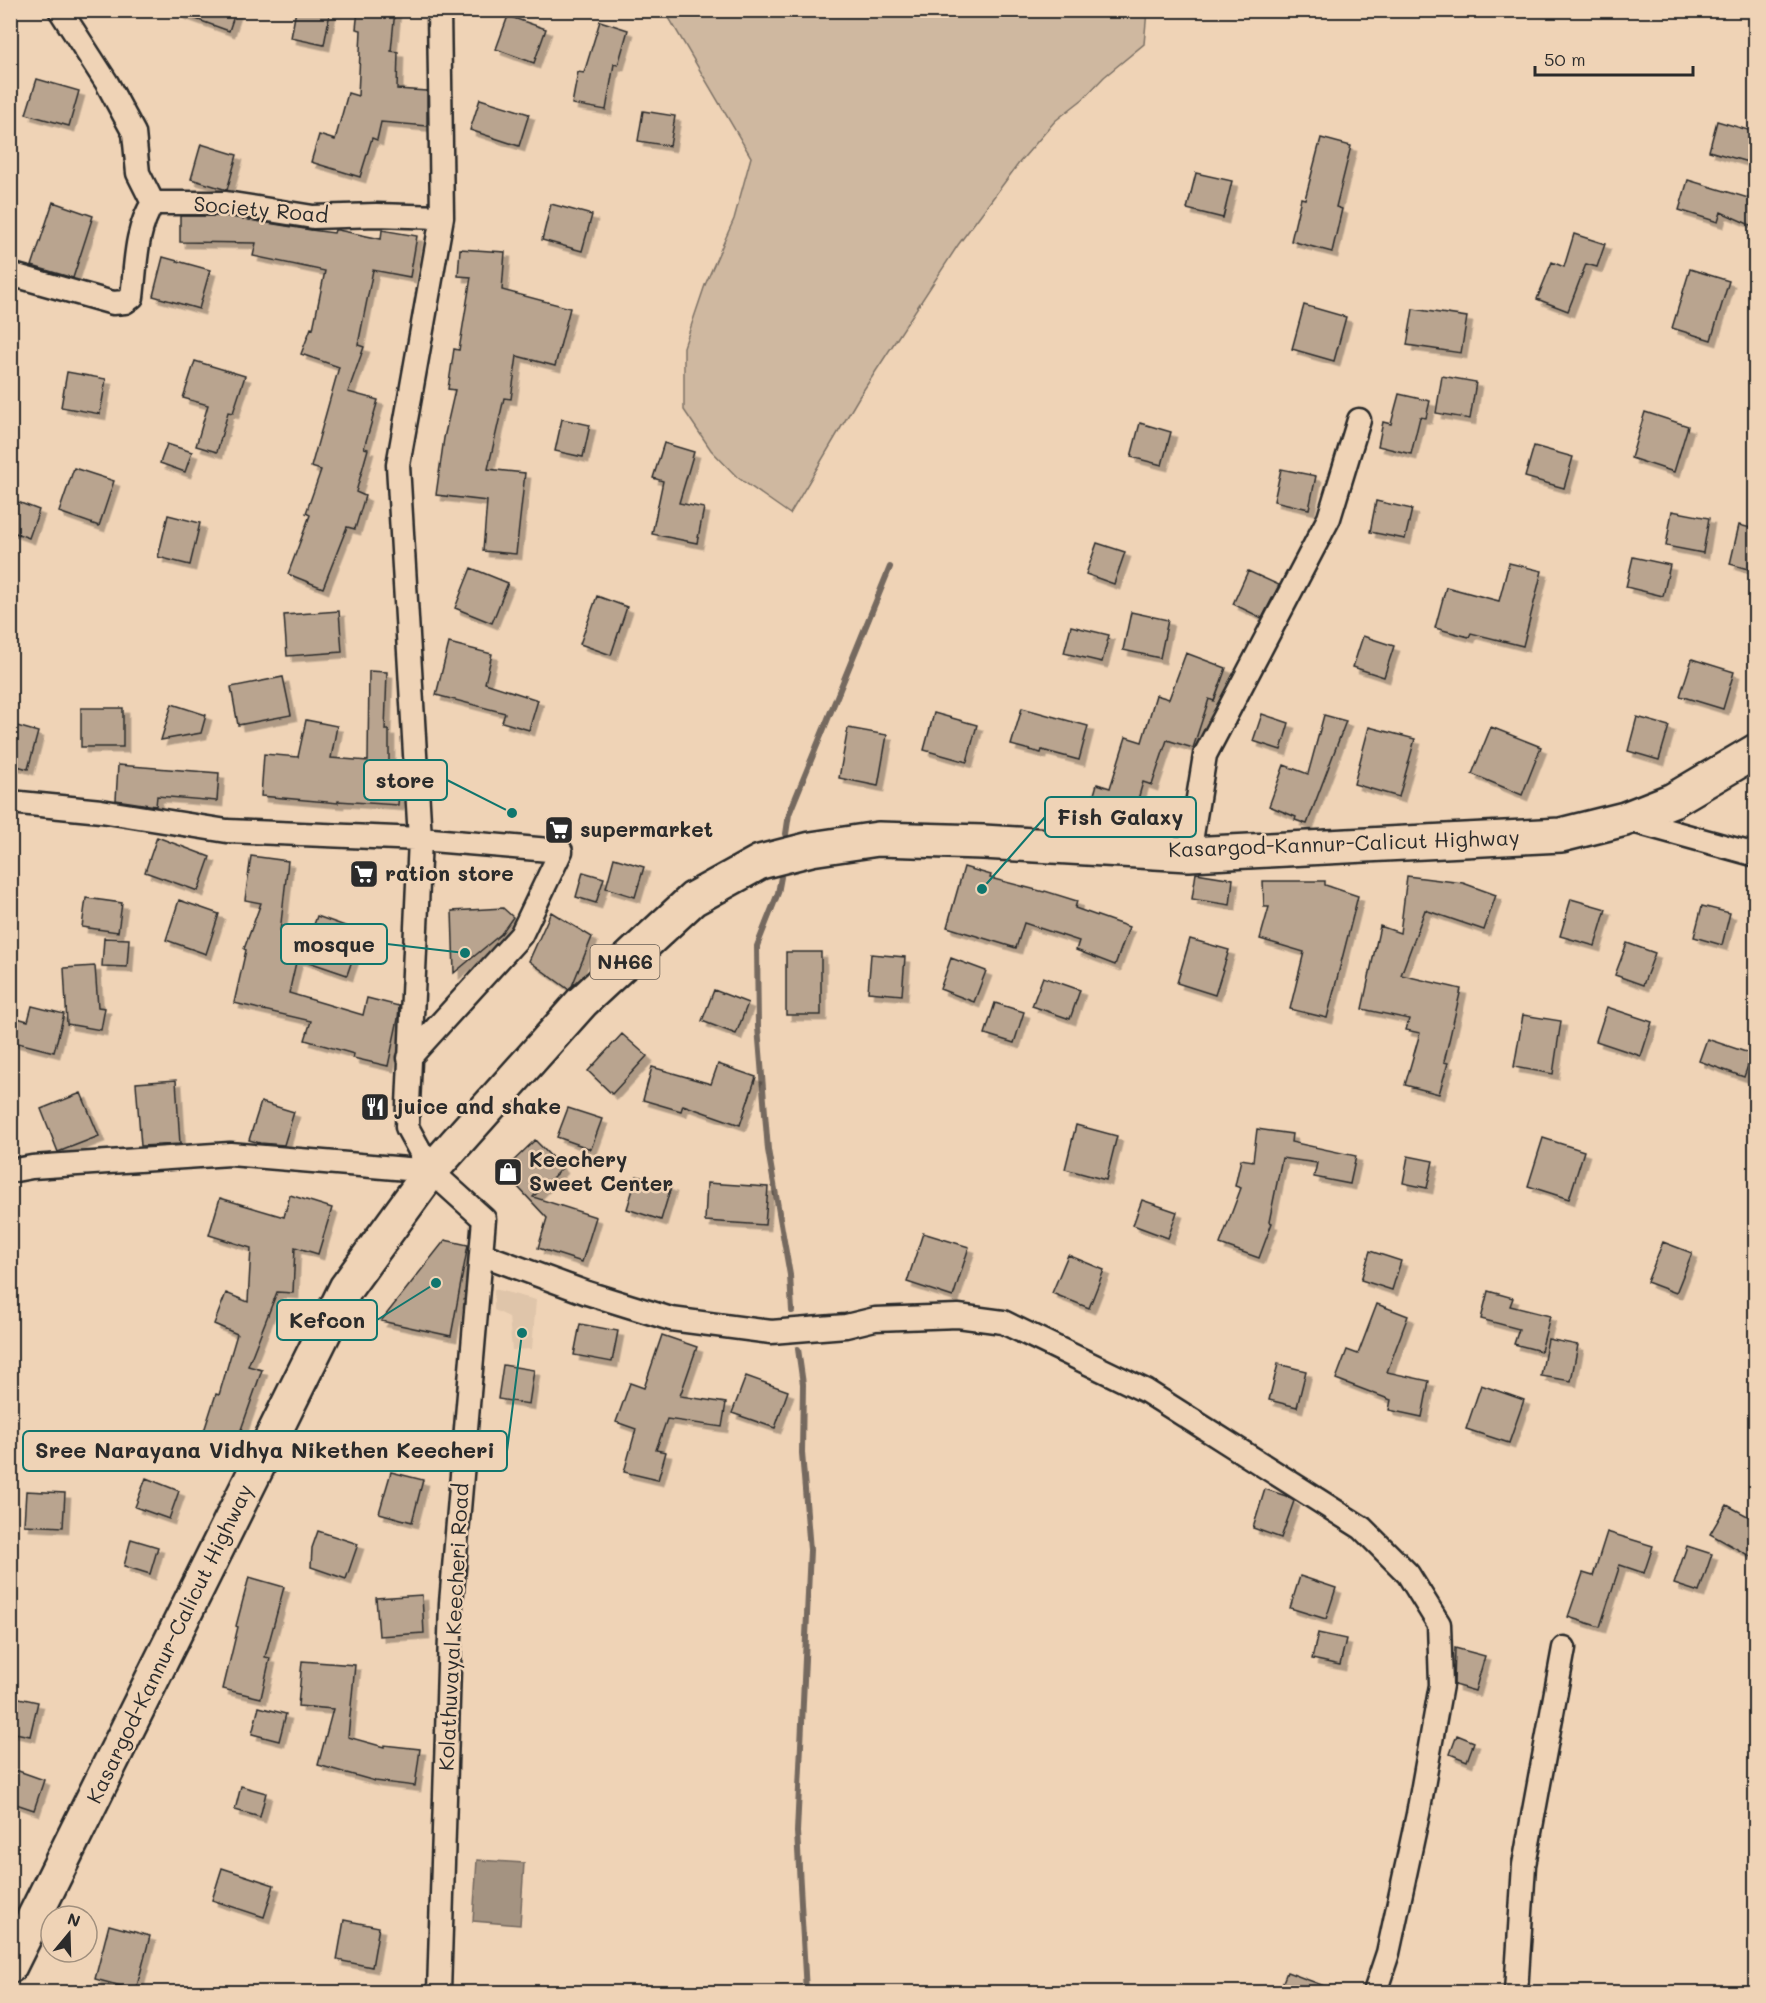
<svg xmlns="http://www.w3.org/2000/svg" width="1766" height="2003" font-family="Mali,sans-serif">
<defs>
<filter id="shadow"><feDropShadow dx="5.5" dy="5.5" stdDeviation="0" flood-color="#0004"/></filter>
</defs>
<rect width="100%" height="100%" fill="#efd3b6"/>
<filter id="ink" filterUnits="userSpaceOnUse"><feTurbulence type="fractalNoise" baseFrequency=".0167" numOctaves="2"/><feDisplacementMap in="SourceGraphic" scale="12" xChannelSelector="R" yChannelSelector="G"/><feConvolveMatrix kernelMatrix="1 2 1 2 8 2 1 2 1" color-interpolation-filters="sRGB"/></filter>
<g filter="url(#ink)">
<path fill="#dfc5aa" d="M494,1289L536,1300L532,1349L512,1350L509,1317L494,1310Z"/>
<path fill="#cfb8a0" stroke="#7d7266" stroke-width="1.5" d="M665,11H1147L1144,44L1104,77L1083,99L1055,121L1019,163L958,245L859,397L790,514L737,477L711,450L684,410V347L705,285L734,219L751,157Z"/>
<path fill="#a49381" stroke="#74695f" stroke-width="1.5" d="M477,1860L524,1863L520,1925L473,1921Z"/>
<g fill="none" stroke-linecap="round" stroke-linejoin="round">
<path stroke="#74695f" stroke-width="6" d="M786,834L789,814L890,567
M781,877L778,893L757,946L758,1027L768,1150L790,1275L792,1311
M798,1349L803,1384L802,1453L810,1550L797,1832L806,1992"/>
</g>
<path fill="#b9a48f" stroke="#2b2b2b" stroke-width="1.5" filter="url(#shadow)" d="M179,10H236L229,31L179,13Z
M296,10L330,13L324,45L291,38Z
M358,10H395L391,51L398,52L397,89L427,91V126L381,122L377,140L372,138L360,177L311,162L319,135L335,140L348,93L358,96L361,30L356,29Z
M508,16L546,29L534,63L496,49Z
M600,21L628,30L618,65L614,64L606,110L572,104L578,72L584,73Z
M37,79L79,91L69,126L26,114Z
M480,99L529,114L519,146L470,130Z
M643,111L675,116L670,146L638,141Z
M1717,121L1755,132V164L1709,151Z
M1321,138L1351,146L1336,207L1342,209L1332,252L1291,241L1301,198L1305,199Z
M201,144L237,155L227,190L191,179Z
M1196,173L1232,181L1223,218L1187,209Z
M1688,180L1755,200V227L1721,212L1718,222L1679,210Z
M53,202L93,216L73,278L32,266Z
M551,204L592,215L582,251L542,240Z
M180,216H225L311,230L334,233L335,230H338L381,239L382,230L417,236L410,277L373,270L358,345L364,347L348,392L378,400L364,448L368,449L356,492L365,496L355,529L347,527L323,588L288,574L310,515L306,513L321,470L311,467L339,367L301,354L311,328L313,329L325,271L253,256L256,243L180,242Z
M1574,234L1605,244L1597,267L1586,264L1568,311L1537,299L1552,262L1564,267Z
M460,249L505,252L502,290L570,308L555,366L517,356L511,399L504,398L488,469L525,473L516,554L483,551L487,501L436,495L444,438L455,390L448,389L454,349L459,350L471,277L458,276Z
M163,257L210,270L199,309L153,296Z
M1690,269L1729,281L1711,340L1672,328Z
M1304,305L1346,317L1334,361L1292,349Z
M1413,309L1467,317L1461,353L1407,345Z
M195,361L245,376L233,413L228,412L217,452L196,446L208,405L183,398Z
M67,372L106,379L100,414L61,407Z
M1442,376L1476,382L1470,419L1436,413Z
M1399,394L1430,401L1426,418L1420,417L1411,454L1378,446L1383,422L1391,424Z
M1645,412L1688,426L1674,472L1631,458Z
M562,419L590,425L583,457L555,451Z
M1140,423L1171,432L1162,465L1131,457Z
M664,443L694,452L679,503L704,508L697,543L652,534L663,481L653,478Z
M167,444L192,452L185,472L160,463Z
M1534,446L1573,457L1564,488L1525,477Z
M74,468L114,481L99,526L59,512Z
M1281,469L1316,476L1309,509L1274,501Z
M10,499L39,510L29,538L10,531Z
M1376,501L1412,509L1405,539L1370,532Z
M1672,511L1709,518L1703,553L1666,546Z
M168,515L200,523L190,565L158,557Z
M1739,525L1755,529V571L1730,564Z
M1097,543L1125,552L1114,584L1086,574Z
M1633,557L1670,565L1663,596L1626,587Z
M1509,563L1542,571L1523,646L1471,633L1469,637L1435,628L1446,587L1499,601Z
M471,568L508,583L492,623L455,608Z
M1248,571L1279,585L1262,618L1233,604Z
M597,596L627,607L611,655L580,644Z
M339,611L342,652L287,656L284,615Z
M1131,612L1168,620L1160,658L1123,650Z
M1071,626L1109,635L1102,662L1064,653Z
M1363,636L1394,646L1384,677L1353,667Z
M449,643L492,654L485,683L538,700L529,730L502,722L505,713L436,695Z
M1186,653L1226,668L1214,701L1209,699L1193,748L1167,740L1152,785L1143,782L1131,824L1089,812L1097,784L1110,788L1126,737L1142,742L1156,695L1169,699Z
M1692,659L1734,672L1723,709L1680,696Z
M369,671L387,672L385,730H389V762L401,763L398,805L338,801V803L261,796L264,754L298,757L306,720L337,726L331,758L368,761Z
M283,677L291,715L238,725L231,687Z
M172,704L206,715L201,733L161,740Z
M81,708H123V747H81Z
M1022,708L1088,726L1079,760L1042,750L1041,753L1011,745Z
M934,713L977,725L967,762L924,750Z
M1262,714L1289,723L1281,750L1253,741Z
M1324,715L1346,721L1307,824L1295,820L1296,817L1269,806L1284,765L1308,774Z
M1637,717L1669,726L1659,760L1628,751Z
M10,724L38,732L28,769L10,764Z
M1369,727L1415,739L1399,797L1354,784Z
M1491,727L1541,747L1522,795L1472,774Z
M848,728L887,735L878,786L839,778Z
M118,765L219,773L217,801L157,796L156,806L116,800Z
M157,837L210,857L198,891L145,872Z
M251,856L288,861L280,932L308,942L317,916L362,932L347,975L297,958L289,993L363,1015L367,998L399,1006L398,1019L388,1066L353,1058L354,1054L305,1040L311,1021L234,1003L246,950L244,949L261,903L245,900Z
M614,858L644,867L635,897L606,888Z
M964,867L991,875L990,878L1044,892L1045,891L1077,901L1075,908L1129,927L1115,965L1076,950L1079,941L1024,923L1016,948L947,927Z
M583,872L604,878L596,903L576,897Z
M1196,873L1233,879L1230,905L1192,899Z
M1407,876L1463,883L1496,895L1484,930L1425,910L1401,975L1461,989L1444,1062L1448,1063L1439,1094L1405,1085L1420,1033L1406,1030L1409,1019L1362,1009L1380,926L1400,933Z
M1263,881H1325V885L1358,896L1327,1018L1290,1009L1304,952L1260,939L1269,907H1264Z
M86,898L122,903L118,932L82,927Z
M1571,899L1606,909L1595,946L1560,936Z
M179,900L219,914L206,954L166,940Z
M1702,906L1730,913L1722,945L1694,937Z
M503,908L513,917L501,934L454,973L452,911Z
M551,912L592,937L572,986L568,989L529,961Z
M104,938L129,939L127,967L102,966Z
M1190,939L1229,950L1215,995L1177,983Z
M1627,943L1655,953L1643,985L1615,975Z
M786,952H821V1015H786Z
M871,954L905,957L902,995L868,992Z
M951,958L986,971L974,1002L940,989Z
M95,966L98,1007L105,1008L101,1030L67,1024L64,968Z
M1043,977L1080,990L1070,1019L1032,1006Z
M714,990L748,1003L736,1034L702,1021Z
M995,1003L1024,1012L1014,1043L985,1034Z
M32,1006L64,1014L54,1052L10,1041V1016L28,1021Z
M1607,1007L1652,1022L1641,1056L1596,1041Z
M1523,1015L1561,1021L1553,1074L1514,1067Z
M622,1034L647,1056L612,1094L588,1071Z
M1707,1039L1752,1054L1744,1077L1699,1061Z
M718,1064L756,1077L740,1125L683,1105L681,1111L643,1100L652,1067L711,1084Z
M176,1080L180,1144L141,1146L136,1083Z
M81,1093L99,1136L58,1152L41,1109Z
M261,1102L294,1112L284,1145L260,1143L249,1140Z
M568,1108L602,1119L591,1149L557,1137Z
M1076,1125L1117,1136L1106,1180L1065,1169Z
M1257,1129L1292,1134L1291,1142L1356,1156L1350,1184L1314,1177L1317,1163L1282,1158L1269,1222L1272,1223L1259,1258L1220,1244L1241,1188L1235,1186L1241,1159L1253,1161Z
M1543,1138L1584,1151L1569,1199L1528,1186Z
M535,1140L562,1168L533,1197L596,1217L582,1262L538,1248L547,1218L503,1171Z
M1408,1156L1433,1161L1427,1188L1403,1183Z
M637,1176L671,1187L661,1220L627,1209Z
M707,1183L768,1187L765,1225L705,1221Z
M290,1195L332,1208L318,1254L295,1247L293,1293L277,1292L248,1366L262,1370L237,1441L204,1431L216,1394L219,1395L237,1334L214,1324L226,1293L248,1302L251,1248L209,1235L220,1198L284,1217Z
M1142,1200L1177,1212L1168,1238L1133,1225Z
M923,1233L969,1247L953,1297L907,1282Z
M445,1240L468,1245L451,1336L381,1321Z
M1663,1242L1692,1253L1676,1293L1647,1282Z
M1370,1251L1401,1261L1392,1290L1361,1280Z
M1068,1255L1104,1270L1089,1308L1052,1293Z
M1488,1291L1513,1298L1510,1306L1550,1316L1541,1351L1514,1344L1519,1329L1481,1319Z
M1377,1304L1408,1316L1387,1372L1429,1381L1422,1417L1389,1410L1391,1400L1336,1379L1347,1350L1358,1354Z
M580,1324L618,1331L612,1362L574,1355Z
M662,1335L697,1347L680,1396L726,1403L722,1427L667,1419L656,1450L666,1452L658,1480L624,1472L636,1429L616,1422L630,1383L644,1388Z
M1548,1339L1578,1345L1571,1381L1541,1376Z
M1278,1364L1306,1371L1297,1407L1269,1400Z
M503,1365L534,1370L529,1404L498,1399Z
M746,1376L788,1391L775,1428L732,1413Z
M1481,1385L1524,1400L1509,1443L1466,1429Z
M391,1472L423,1480L412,1522L379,1513Z
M146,1478L179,1491L169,1519L135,1507Z
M1265,1489L1286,1496L1294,1501L1281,1538L1253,1528Z
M26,1491L65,1493L63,1527L24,1525Z
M1727,1505L1755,1520V1559L1710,1534Z
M318,1531L358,1544L346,1579L311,1567L312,1548Z
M1607,1532L1653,1546L1644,1573L1620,1565L1600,1627L1568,1617L1583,1573L1593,1576Z
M131,1539L158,1547L150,1574L124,1566Z
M1687,1546L1712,1554L1699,1592L1674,1584Z
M1300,1576L1336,1588L1326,1619L1290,1608Z
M249,1577L284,1587L265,1657L270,1658L261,1698L223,1689L238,1627L236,1626Z
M422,1595L424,1633L379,1636L376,1598Z
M1318,1633L1346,1639L1340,1665L1312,1659Z
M1455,1648L1485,1656L1475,1691L1454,1685Z
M302,1661L355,1665L348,1737L384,1747V1745L420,1749L415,1786L375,1781L318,1765L333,1709L298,1706Z
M10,1696L38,1702L30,1736L10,1732Z
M259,1707L286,1714L279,1741L252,1734Z
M1457,1735L1474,1742L1467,1761L1450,1754Z
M10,1768L44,1780L34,1810L10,1802Z
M241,1786L266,1793L260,1817L235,1810Z
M222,1868L274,1885L264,1917L212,1900Z
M344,1920L379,1927L372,1967L337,1960Z
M109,1925L150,1936L136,1990L95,1979Z
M1287,1972L1338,1991L1337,1992H1279Z"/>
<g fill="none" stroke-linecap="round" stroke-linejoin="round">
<g stroke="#2b2b2b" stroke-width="27">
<path id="street" d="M60,10L107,83L134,133L138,173L153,203H226L313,217L376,215L442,217
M10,274L113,303L125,302L132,297C136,266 135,230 153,203
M10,802L101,811L227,831L420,839L561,851L521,935L409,1058
M1625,819L1756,855
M1189,854L1205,755L1329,518L1359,420
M10,1171L32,1167L230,1154L431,1171
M481,1254L587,1293L671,1319L771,1332L846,1326L875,1319L958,1316L1003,1322L1146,1391L1362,1528L1408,1574L1439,1624L1441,1685L1418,1814L1388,1953L1375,1992
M439,1992L451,1603L484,1219L431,1171L407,1127L420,839L398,465L442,217L439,10
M1516,1992L1524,1865L1564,1648"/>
</g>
<g stroke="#2b2b2b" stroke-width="38">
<path id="highway" d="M10,1966L346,1288L431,1171L582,1002L693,899L760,862L811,849L878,839L983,842L1189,854L1561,835L1625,819L1673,800L1756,751"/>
</g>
<use href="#street" stroke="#efd3b6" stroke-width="22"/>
<use href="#highway" stroke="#efd3b6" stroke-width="33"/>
</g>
</g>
<defs>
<g id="supermarket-square" transform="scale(1.5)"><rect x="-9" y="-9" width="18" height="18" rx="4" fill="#2b2b2b" stroke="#efd3b6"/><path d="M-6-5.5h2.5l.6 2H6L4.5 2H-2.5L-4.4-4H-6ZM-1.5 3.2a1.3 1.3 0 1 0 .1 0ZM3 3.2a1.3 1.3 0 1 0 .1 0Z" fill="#fff"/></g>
<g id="restaurant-square" transform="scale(1.5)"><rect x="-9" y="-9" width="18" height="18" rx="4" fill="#2b2b2b" stroke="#efd3b6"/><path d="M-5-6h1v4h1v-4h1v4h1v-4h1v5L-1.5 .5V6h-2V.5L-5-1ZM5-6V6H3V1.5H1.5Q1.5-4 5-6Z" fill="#fff"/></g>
<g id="shop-square" transform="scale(1.5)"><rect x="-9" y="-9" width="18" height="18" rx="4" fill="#2b2b2b" stroke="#efd3b6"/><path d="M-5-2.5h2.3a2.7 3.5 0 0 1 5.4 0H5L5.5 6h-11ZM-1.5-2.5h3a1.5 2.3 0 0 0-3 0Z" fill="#fff"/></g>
</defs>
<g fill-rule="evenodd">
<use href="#supermarket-square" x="559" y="830"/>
<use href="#supermarket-square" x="364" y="874"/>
<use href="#restaurant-square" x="375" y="1107"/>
<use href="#shop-square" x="508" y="1172"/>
</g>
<g text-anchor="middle" stroke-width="5" stroke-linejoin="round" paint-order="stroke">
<rect fill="#efd3b6" stroke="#665d55" stroke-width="1.5" x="590.5" y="945" width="69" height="34" rx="4.5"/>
<g font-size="20" font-weight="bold" fill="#2b2b2b">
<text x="625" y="969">NH66</text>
</g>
<g font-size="21" fill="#2b2b2b" stroke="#efd3b6">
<text transform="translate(261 210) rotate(5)" y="7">Society Road</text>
<text transform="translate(1344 844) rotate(-2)" y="7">Kasargod-Kannur-Calicut Highway</text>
<text transform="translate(454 1627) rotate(-87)" y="7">Kolathuvayal Keecheri Road</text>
<text transform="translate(170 1644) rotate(-64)" y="7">Kasargod-Kannur-Calicut Highway</text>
</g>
<g font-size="21" font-weight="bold" fill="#2b2b2b" stroke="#efd3b6" text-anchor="start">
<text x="580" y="837">supermarket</text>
<text x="385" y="881">ration store</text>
<text x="396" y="1114">juice and shake</text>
<text x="529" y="1167">Keechery<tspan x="529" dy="24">Sweet Center</tspan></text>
</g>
</g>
<path fill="none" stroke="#0f766e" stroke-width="2" d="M512 813L447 780M982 889L1045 817M465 953L387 944M436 1283L377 1320M522 1333L507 1451"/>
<g fill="#0f766e" stroke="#efd3b6" stroke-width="2">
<circle cx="512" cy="813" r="6"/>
<circle cx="982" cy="889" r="6"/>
<circle cx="465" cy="953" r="6"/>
<circle cx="436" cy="1283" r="6"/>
<circle cx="522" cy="1333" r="6"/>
</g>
<g fill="#efd3b6" stroke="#0f766e" stroke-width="2">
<rect x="364" y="760" width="83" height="40" rx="6"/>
<rect x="1045" y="797" width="151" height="40" rx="6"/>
<rect x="281" y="924" width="106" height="40" rx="6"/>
<rect x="277" y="1300" width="100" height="40" rx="6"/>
<rect x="23" y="1431" width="484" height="40" rx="6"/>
</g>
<g font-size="22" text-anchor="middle" font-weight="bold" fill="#2b2b2b">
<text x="405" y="788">store</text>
<text x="1120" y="825">Fish Galaxy</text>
<text x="334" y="952">mosque</text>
<text x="327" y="1328">Kefcon</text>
<text x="265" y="1458">Sree Narayana Vidhya Nikethen Keecheri</text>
</g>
<rect width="1766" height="2003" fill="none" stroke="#efd3b6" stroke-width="36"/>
<rect x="18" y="18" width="1730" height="1967" fill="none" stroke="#2b2b2b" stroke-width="2" filter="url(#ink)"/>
<g transform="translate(69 1934) rotate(19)"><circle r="28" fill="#efd3b6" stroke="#a1907e" stroke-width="1.5"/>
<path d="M0-4.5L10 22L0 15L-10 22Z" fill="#2b2b2b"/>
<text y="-9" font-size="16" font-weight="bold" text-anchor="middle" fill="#2b2b2b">N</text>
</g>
<path d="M1535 66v9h158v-9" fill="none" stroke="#2b2b2b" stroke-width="3"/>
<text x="1544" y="66" font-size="18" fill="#2b2b2b" stroke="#efd3b6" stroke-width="4.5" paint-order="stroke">50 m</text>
</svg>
